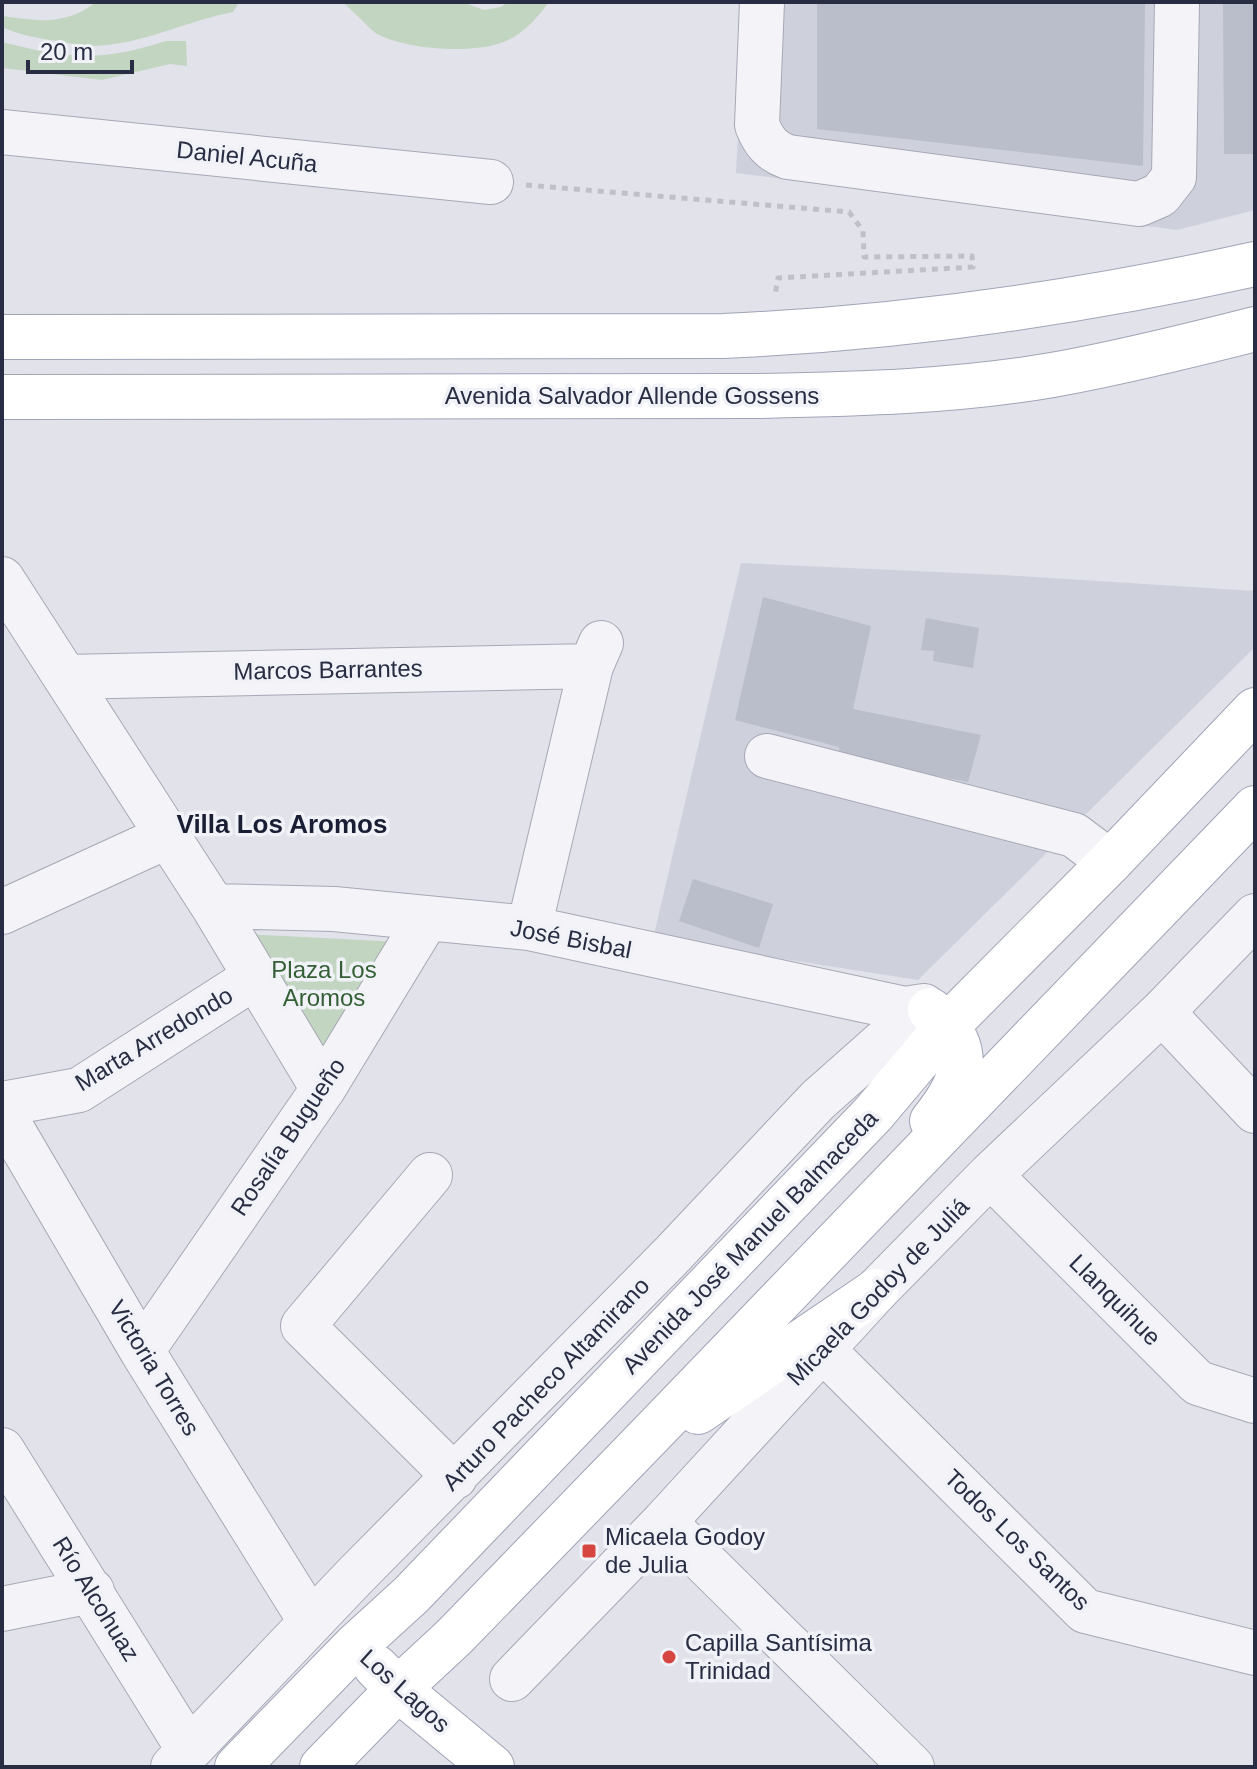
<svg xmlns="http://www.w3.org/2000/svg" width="1257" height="1769" font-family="Arial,sans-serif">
<rect width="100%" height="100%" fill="#e1e2ea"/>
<path fill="#ced1dc" d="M745,2H1255V210L1177,230L736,173Z
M741,563L1003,575L1255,591V647L918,980L653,939Z"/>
<path fill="#c2d5c1" d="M96,2H239L233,12C190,20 149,41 106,45C89,47 73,44 56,41C38,38 19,35 2,27V16C37,21 66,26 96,2Z
M342,2H462L484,10L501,7L508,2H549C539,16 524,33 508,40C477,55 410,50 379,35C372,32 352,9 342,2Z
M166,41H186L187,66L170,64L102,80L2,68V42C68,59 101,62 166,41Z
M242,934L399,942L317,1056Z"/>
<path fill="#babdca" d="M817,2H1145L1143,166L817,129Z
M1223,2H1255V154H1224Z
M763,597L871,626L853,709L981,735L968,782L938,776L933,790L840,758L839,747L735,720Z
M926,618L979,628L973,668L933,661L934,651L921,650Z
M693,879L773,904L759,948L679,921Z"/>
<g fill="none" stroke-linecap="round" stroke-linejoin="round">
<g stroke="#a6a8b5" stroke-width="46">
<path id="minor" d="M762,2L757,125C764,142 771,151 788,157L1139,204L1160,195L1174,177L1177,2
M2,132L491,182
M2,579L213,906L323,1089
M65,677L591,666
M767,756L1074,835L1110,862
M213,906L334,909L529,928L905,1009L924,1006
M2,912L168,836
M529,928L591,666L601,643
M1162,1012L1255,1111
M2,1104L79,1090L255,977
M2,1112L142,1351L311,1622
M430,1175L303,1326L455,1477
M990,1175L1198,1383L1255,1401
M822,1349L1085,1611L1255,1653
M142,1351L323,1089L427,918
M2,1450L189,1750
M664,1522L912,1767
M2,1609L92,1591
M512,1679L664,1522L876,1291L990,1175L1162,1012L1255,916
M173,1767L355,1576L670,1257L818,1100L924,1006"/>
</g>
<g stroke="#9fa4b7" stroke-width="46">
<path id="major" d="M2,337L723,336C902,328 1079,303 1255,264
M2,397L758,396C856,394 955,392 1052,375C1120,363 1188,346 1255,329
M930,1010C976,1047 965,1080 932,1121
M698,1412L876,1291
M376,1667L398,1689L492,1767
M237,1767L355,1646L411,1595L873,1114L948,1025L1110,862L1255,710
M322,1767L398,1689L454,1637L652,1433L1255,808"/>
</g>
<path stroke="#bfc0c9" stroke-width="5" stroke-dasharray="6 6" stroke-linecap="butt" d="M526,185L849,212L863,231L864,257L972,256L973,267L778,278L775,295"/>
<use href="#minor" stroke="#f4f4f8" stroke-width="44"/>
<use href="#major" stroke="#fff" stroke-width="44"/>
</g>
<g fill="#d6453f" stroke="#f0f2f7" stroke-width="3">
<rect x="581" y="1543" width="16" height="16" rx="4"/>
<circle cx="669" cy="1657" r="8"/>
</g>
<g text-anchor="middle" stroke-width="7" stroke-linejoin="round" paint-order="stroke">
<g font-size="24" fill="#282d43" stroke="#f0f2f7">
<text transform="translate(247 157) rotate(6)" y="8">Daniel Acuña</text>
<text x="632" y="404">Avenida Salvador Allende Gossens</text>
<text transform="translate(328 670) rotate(-1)" y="8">Marcos Barrantes</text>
<text transform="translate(571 939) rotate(11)" y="8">José Bisbal</text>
<text transform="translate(154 1039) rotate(-31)" y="8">Marta Arredondo</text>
<text transform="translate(288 1137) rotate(-56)" y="8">Rosalía Bugueño</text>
<text transform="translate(750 1242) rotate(-46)" y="8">Avenida José Manuel Balmaceda</text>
<text transform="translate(878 1292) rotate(-46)" y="8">Micaela Godoy de Juliá</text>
<text transform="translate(1115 1300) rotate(45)" y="8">Llanquihue</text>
<text transform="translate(154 1368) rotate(59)" y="8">Victoria Torres</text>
<text transform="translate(546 1384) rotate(-46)" y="8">Arturo Pacheco Altamirano</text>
<text transform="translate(1017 1540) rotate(44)" y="8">Todos Los Santos</text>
<text transform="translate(96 1599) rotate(58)" y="8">Río Alcohuaz</text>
<text transform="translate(405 1691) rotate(42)" y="8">Los Lagos</text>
</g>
<g font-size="24" fill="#345f35" stroke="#f0f2f7">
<text x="324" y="978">Plaza Los<tspan x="324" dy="28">Aromos</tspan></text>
</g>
<g font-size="24" fill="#282d43" stroke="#f0f2f7" text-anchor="start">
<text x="605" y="1545">Micaela Godoy<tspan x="605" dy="28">de Julia</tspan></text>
<text x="685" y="1651">Capilla Santísima<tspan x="685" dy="28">Trinidad</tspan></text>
</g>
<g font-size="26" font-weight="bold" fill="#1a1e34" stroke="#f0f2f7">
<text x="282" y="833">Villa Los Aromos</text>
</g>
</g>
<rect width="1257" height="1769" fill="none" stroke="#282d43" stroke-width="8"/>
<path d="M28 60v12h104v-12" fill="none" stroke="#282d43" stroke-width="4"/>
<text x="40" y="60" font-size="24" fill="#282d43" stroke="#f0f2f7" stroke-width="6" paint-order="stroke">20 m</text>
</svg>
